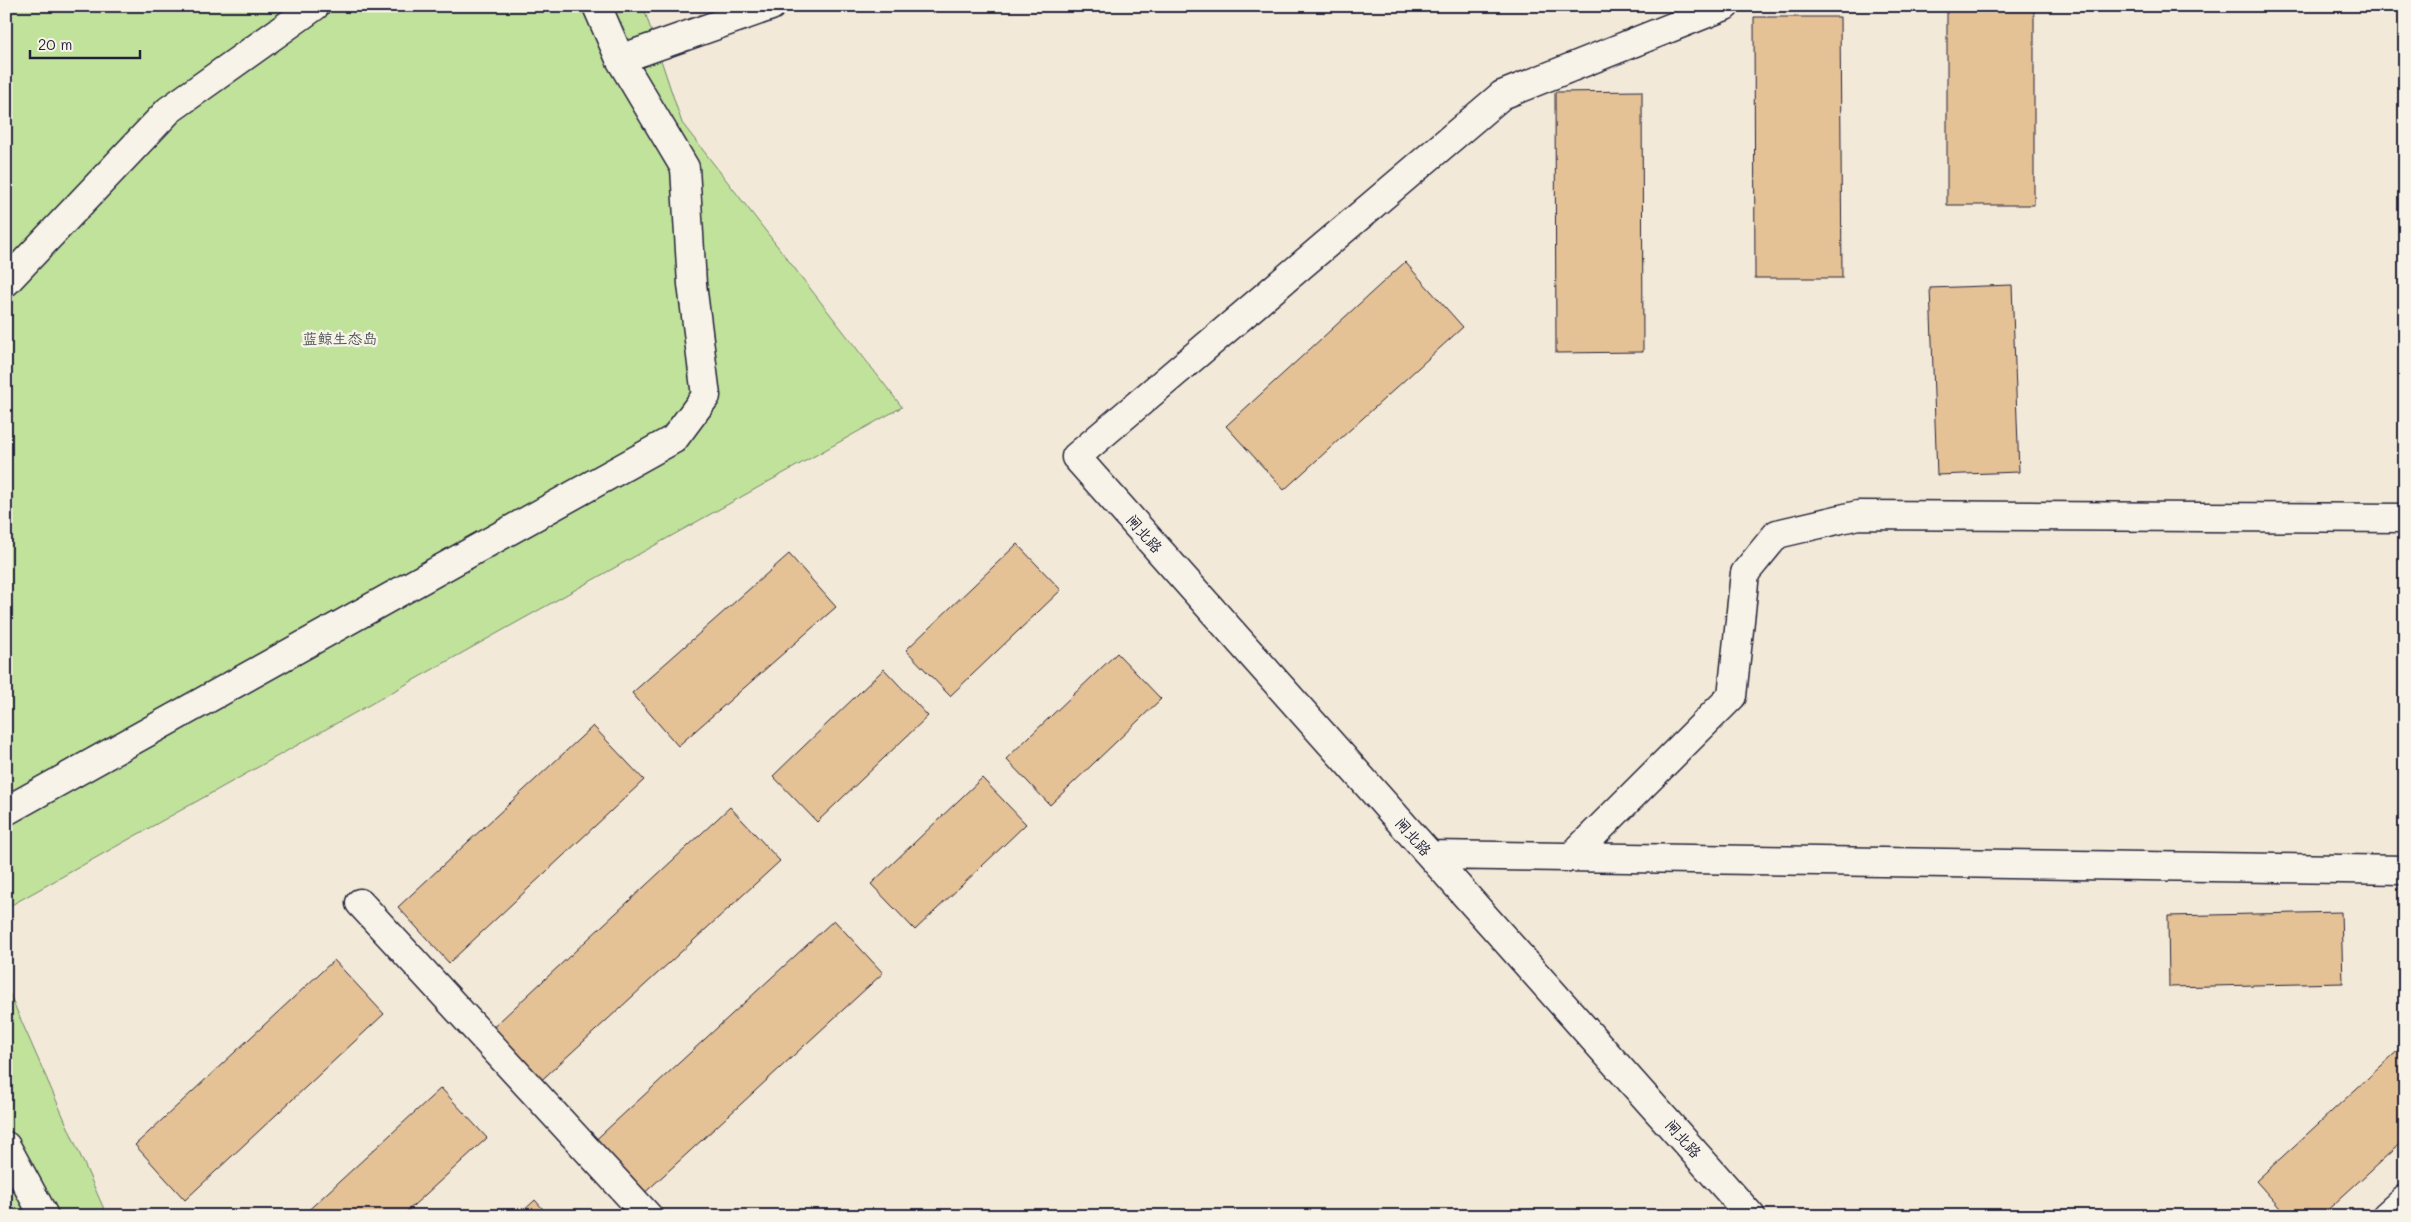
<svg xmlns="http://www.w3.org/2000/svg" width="2411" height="1222" font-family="Mali,'LXGW WenKai TC',sans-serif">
<rect width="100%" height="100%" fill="#f3e9d8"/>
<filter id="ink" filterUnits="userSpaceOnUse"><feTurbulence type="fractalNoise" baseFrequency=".02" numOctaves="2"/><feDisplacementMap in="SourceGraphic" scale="10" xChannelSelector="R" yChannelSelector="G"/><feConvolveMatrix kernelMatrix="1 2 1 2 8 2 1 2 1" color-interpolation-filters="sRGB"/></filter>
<g filter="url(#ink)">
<path fill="#c1e29b" stroke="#72826b" d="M6,6H643L682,123L902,407L6,908Z
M6,986L107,1216H6Z"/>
<path fill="#e5c196" stroke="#22223b" d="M1947,6H2034V205H1947Z
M1754,17H1840L1842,278H1755Z
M1642,91L1643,352L1556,353L1555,92Z
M1405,262L1463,327L1284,490L1226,426Z
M2012,285L2019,472L1937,475L1930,288Z
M1017,544L1061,590L950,696L906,650Z
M789,554L836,607L678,746L632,693Z
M1117,653L1161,699L1050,805L1006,759Z
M884,669L928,716L817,822L773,776Z
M593,726L644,780L449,963L398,907Z
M982,778L1026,824L915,930L871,884Z
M730,807L780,861L534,1087L486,1034Z
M2341,912L2343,983L2169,987L2168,916Z
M834,920L883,973L638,1199L589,1146Z
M334,960L384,1014L185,1200L135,1145Z
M2405,1044V1139L2321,1216H2287L2256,1181Z
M441,1088L487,1138L402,1216H302Z
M535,1200L549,1216H518Z"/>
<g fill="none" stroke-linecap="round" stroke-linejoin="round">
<g stroke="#22223b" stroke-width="31">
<path id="street" d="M1725,6L1502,95L1076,457L1751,1216
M620,59L771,6
M6,282L169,110L315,6
M6,811L674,439L706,396L692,284L685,168L620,59L597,6
M1430,855L2405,870
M1571,857L1732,696L1745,573L1777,534L1858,515L2405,518
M360,903L648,1216
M6,1146L44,1216
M2386,1216L2405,1199"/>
</g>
<use href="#street" stroke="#f7f3e8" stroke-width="28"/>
</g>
</g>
<g text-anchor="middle" stroke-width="5" stroke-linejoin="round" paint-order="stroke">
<g font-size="15" fill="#4a5253" stroke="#f7f3e8">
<text x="340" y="344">蓝鲸生态岛</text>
</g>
<g font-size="15" fill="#22223b" stroke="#f7f3e8">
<text transform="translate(1144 534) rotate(48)" y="5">闸北路</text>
<text transform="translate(1413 837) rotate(48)" y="5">闸北路</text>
<text transform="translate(1683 1139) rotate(48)" y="5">闸北路</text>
</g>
</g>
<rect width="2411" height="1222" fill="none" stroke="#f7f3e8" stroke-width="25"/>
<rect x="12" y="12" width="2386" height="1197" fill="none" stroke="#22223b" stroke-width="2" filter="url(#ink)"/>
<path d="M30 50v8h110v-8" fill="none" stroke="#22223b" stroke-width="2.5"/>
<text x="38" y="50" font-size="15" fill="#22223b" stroke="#f7f3e8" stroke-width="4" paint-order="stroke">20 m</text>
</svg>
